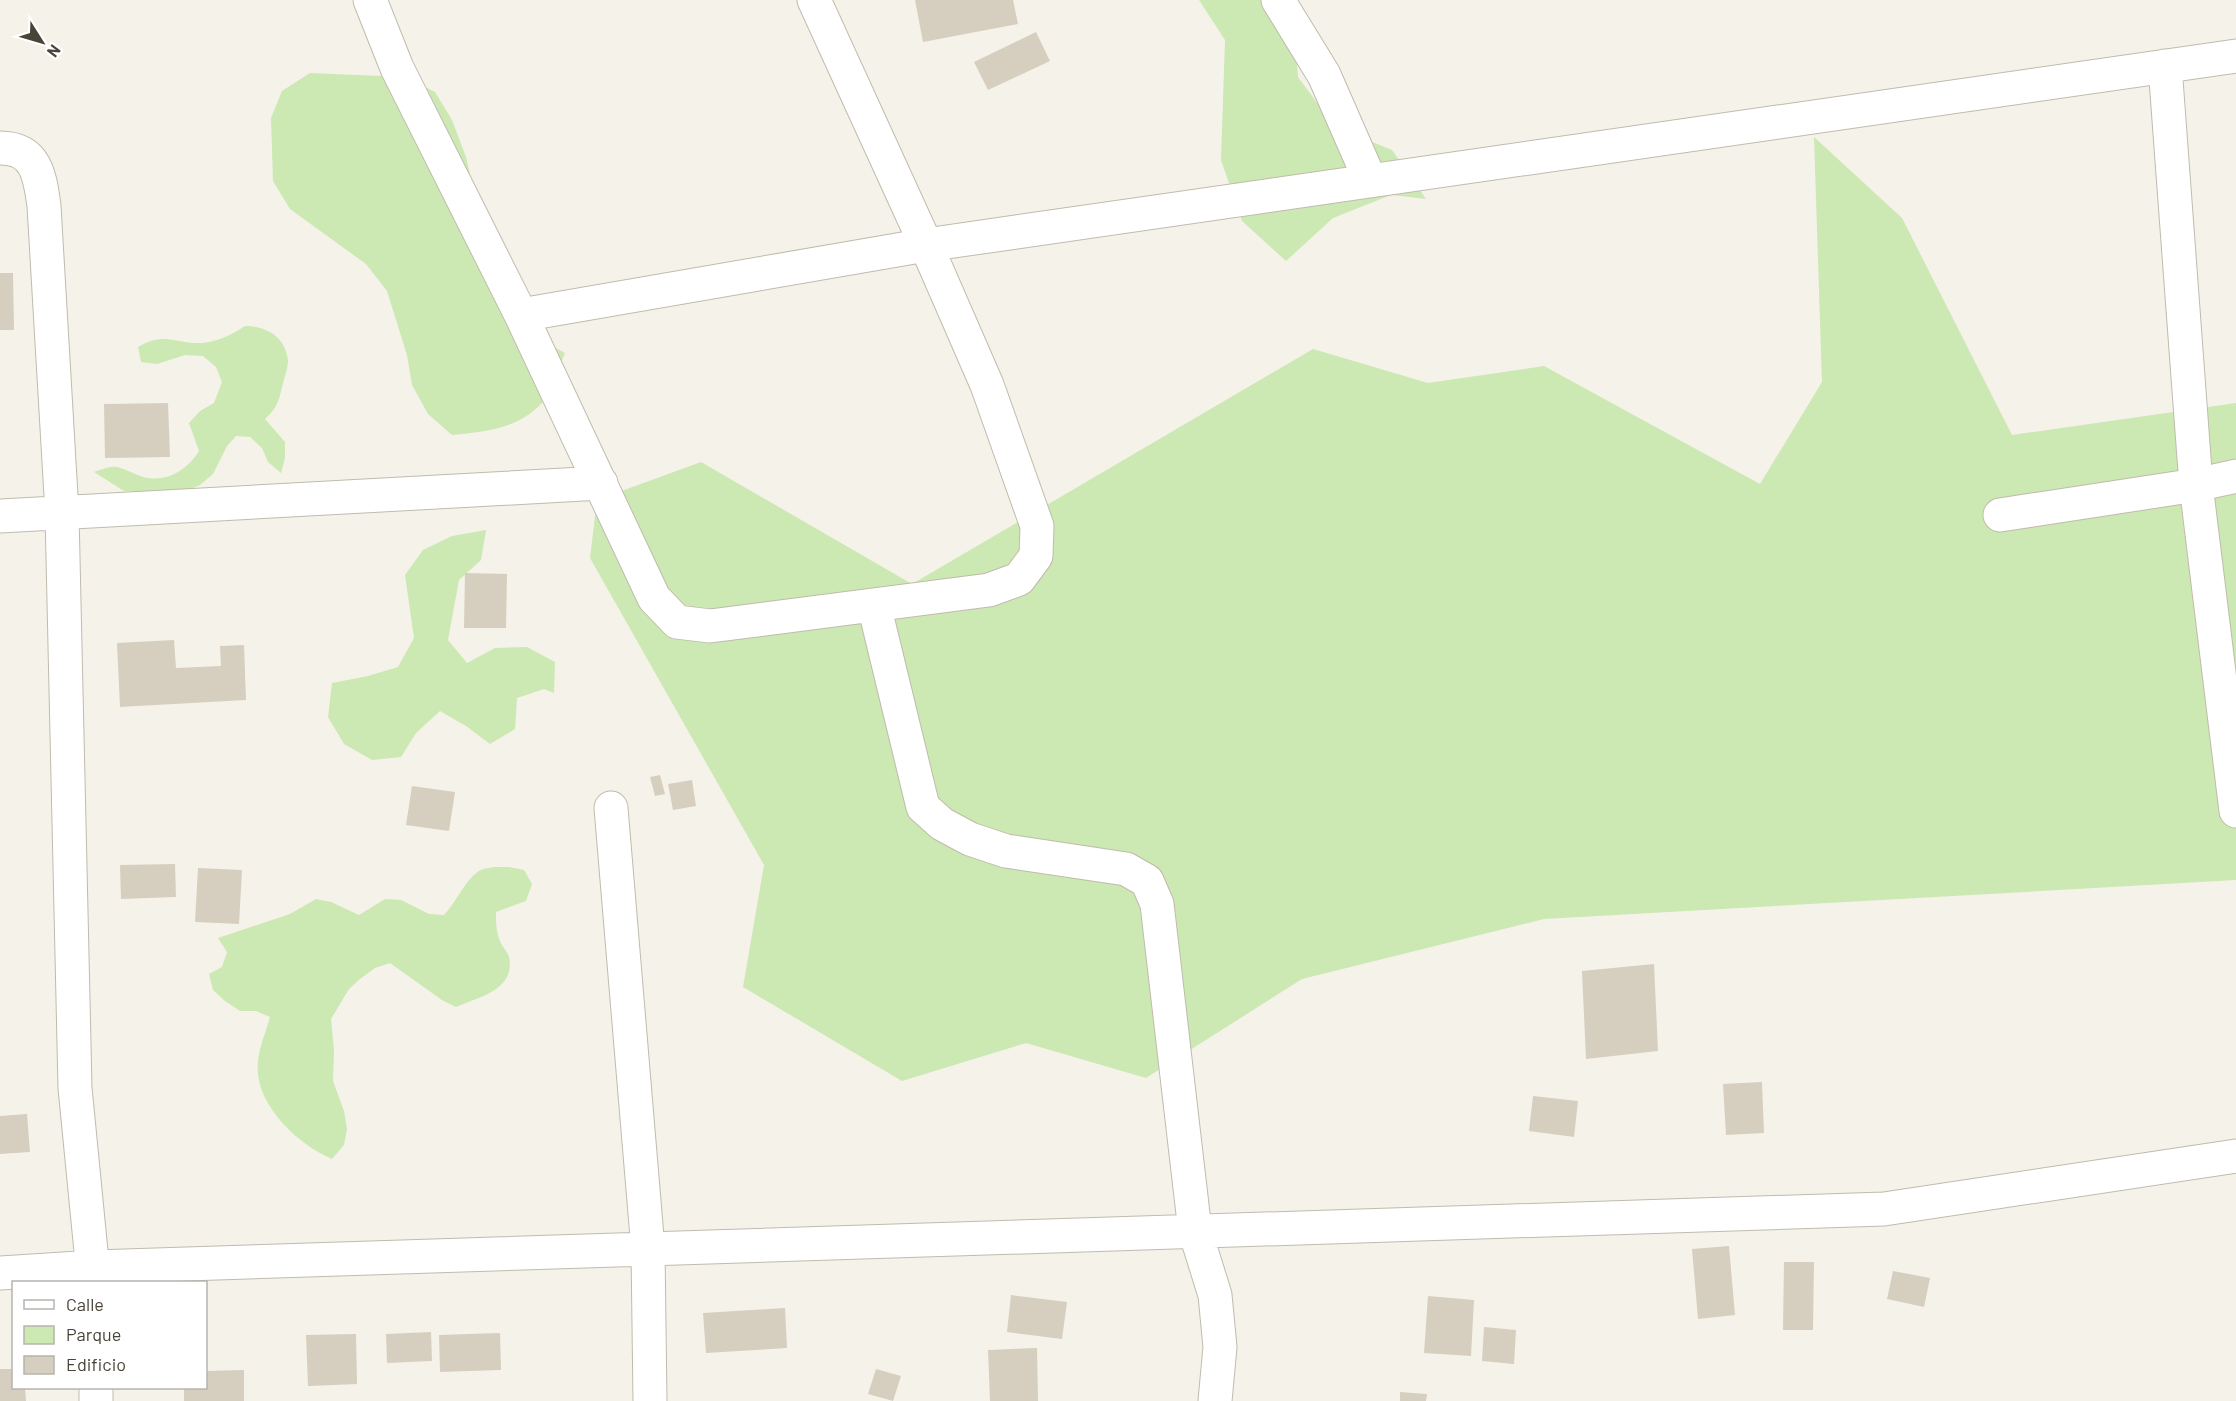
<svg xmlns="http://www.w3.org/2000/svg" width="2236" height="1401" font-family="Barlow,sans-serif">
<rect width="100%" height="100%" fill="#f5f2ea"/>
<path fill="#cce8b3" d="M1199,0H1286L1293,16L1298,77L1335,127L1392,150L1426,199L1391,195L1333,218L1286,261L1242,221L1221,160L1225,40Z
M310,73L405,77L435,92L452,120L466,157L481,221L539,339L565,353C560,365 549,395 542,403C518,429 484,432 452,435L428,414L412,385L407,355L387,291L366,264L290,209L273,181L271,118L282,91Z
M1814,137L1902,218L2012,435L2236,403V880L1544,919L1302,979L1146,1078L1026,1043L902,1081L743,987L764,865L590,558L597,500L701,462L912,584L1313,349L1428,383L1544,366L1760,484L1822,382Z
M245,326C266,326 285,336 288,360C288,367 285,376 283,383C279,400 278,407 265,419L285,442V458L281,473L268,462L262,448L250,437L236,436L227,446L213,474L200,485L186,491L139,492L124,491L94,472C100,470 110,466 117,467C126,469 134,474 143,477C167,483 187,470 199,451L189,423L200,411L214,403L222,382L216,367L203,356L185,355L157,364L141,362L138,347C164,331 175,344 202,343C217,342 233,334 245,326Z
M486,530L481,560L459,580L448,640L467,663L495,648L527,647L555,662L554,693L544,689L517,698L515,729L490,744L466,726L440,711L416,733L401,757L372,760L344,744L328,717L332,683L368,676L398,667L414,638L405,575L423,550L452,536Z
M495,867H509L524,870L532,884L526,901L496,912C496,924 496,934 502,945C504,949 508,953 509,957C516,990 478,997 456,1007L442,1000L390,963L375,968L360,979L349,989L331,1019L334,1050L333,1081L344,1111L347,1129L344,1145L332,1159C298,1145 253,1103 258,1062C259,1047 266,1032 270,1017L256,1011H240L225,1001L213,990L209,974L222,967L227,952L218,938L290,914L316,899L331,902L359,915L385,899L401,900L429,914L444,915C456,903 467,876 481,870C485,868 491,868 495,867Z"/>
<path fill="#d6cfbf" d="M915,0H1013L1018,24L923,42Z
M1036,32L1050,61L988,90L974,62Z
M0,273H13L14,330H0Z
M168,403L170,457L105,458L104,404Z
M465,573L507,574L506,628H464Z
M174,640L176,668L221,666L220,646L244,645L246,700L120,707L117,643Z
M660,775L665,794L655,796L650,777Z
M692,780L696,806L673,810L668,784Z
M412,786L455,792L449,831L406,825Z
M175,864L176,897L121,899L120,865Z
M198,868L242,870L239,924L195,922Z
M1654,964L1658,1051L1586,1059L1582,971Z
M1762,1082L1764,1133L1726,1135L1723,1084Z
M1533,1096L1578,1101L1574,1137L1529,1131Z
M27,1114L30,1152L0,1154V1116Z
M1729,1246L1735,1315L1698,1319L1692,1249Z
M1784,1262H1814L1813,1330H1783Z
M1893,1271L1930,1278L1924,1307L1887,1299Z
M1011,1295L1067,1302L1062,1339L1007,1332Z
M1428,1296L1474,1300L1471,1356L1424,1353Z
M785,1308L787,1348L706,1353L703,1313Z
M1484,1327L1516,1330L1514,1364L1482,1361Z
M431,1332L432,1361L387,1363L386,1334Z
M500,1333L501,1370L440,1372L439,1335Z
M356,1334L357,1384L308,1386L306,1335Z
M1037,1348L1038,1401H990L988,1350Z
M0,1369H14V1388H25L26,1401H0Z
M876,1369L901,1376L893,1401L868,1394Z
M244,1370V1401H184V1388H206V1371Z
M1400,1392L1427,1394L1426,1401H1400Z"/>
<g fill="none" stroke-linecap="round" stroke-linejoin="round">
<g stroke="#c0bbac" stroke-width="35">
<path id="street" d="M370,0L397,68L521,315L654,598L677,622L710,626L989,590L1019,579L1036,556L1037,526L987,385L926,245L814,0
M1278,0L1324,75L1370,180
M2165,66L2196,485L2236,811
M0,148C37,148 40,177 44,206L62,513L75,1088L94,1282
M521,315L926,245L2236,56
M2000,515L2196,485L2236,476
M0,516L601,483
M874,605L923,807L942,824L970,839L1006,851L1126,869L1147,881L1157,904L1195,1231L1215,1295L1220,1347L1215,1401
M611,808L648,1249L650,1401
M0,1273L94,1267L1884,1209L2236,1156
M96,1388V1401"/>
</g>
<use href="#street" stroke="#fff" stroke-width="33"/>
</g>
<rect x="12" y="1281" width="195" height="108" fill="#ffffff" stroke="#b6b4af" stroke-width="1.5"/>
<rect x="24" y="1300" width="30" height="9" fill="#ffffff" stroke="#b6b4af" stroke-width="1.5"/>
<text x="66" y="1311" font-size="18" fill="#494438">Calle</text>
<rect x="24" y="1326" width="30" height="18" fill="#cce8b3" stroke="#b6b4af" stroke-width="1.5"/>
<text x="66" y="1341" font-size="18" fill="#494438">Parque</text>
<rect x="24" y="1356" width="30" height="18" fill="#d6cfbf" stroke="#b6b4af" stroke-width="1.5"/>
<text x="66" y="1371" font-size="18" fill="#494438">Edificio</text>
<g transform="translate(42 42) rotate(127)" stroke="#ffffff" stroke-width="4.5" paint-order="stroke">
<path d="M0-4.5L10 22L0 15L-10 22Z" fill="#494438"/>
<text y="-9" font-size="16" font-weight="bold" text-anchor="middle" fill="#494438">N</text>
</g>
</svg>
